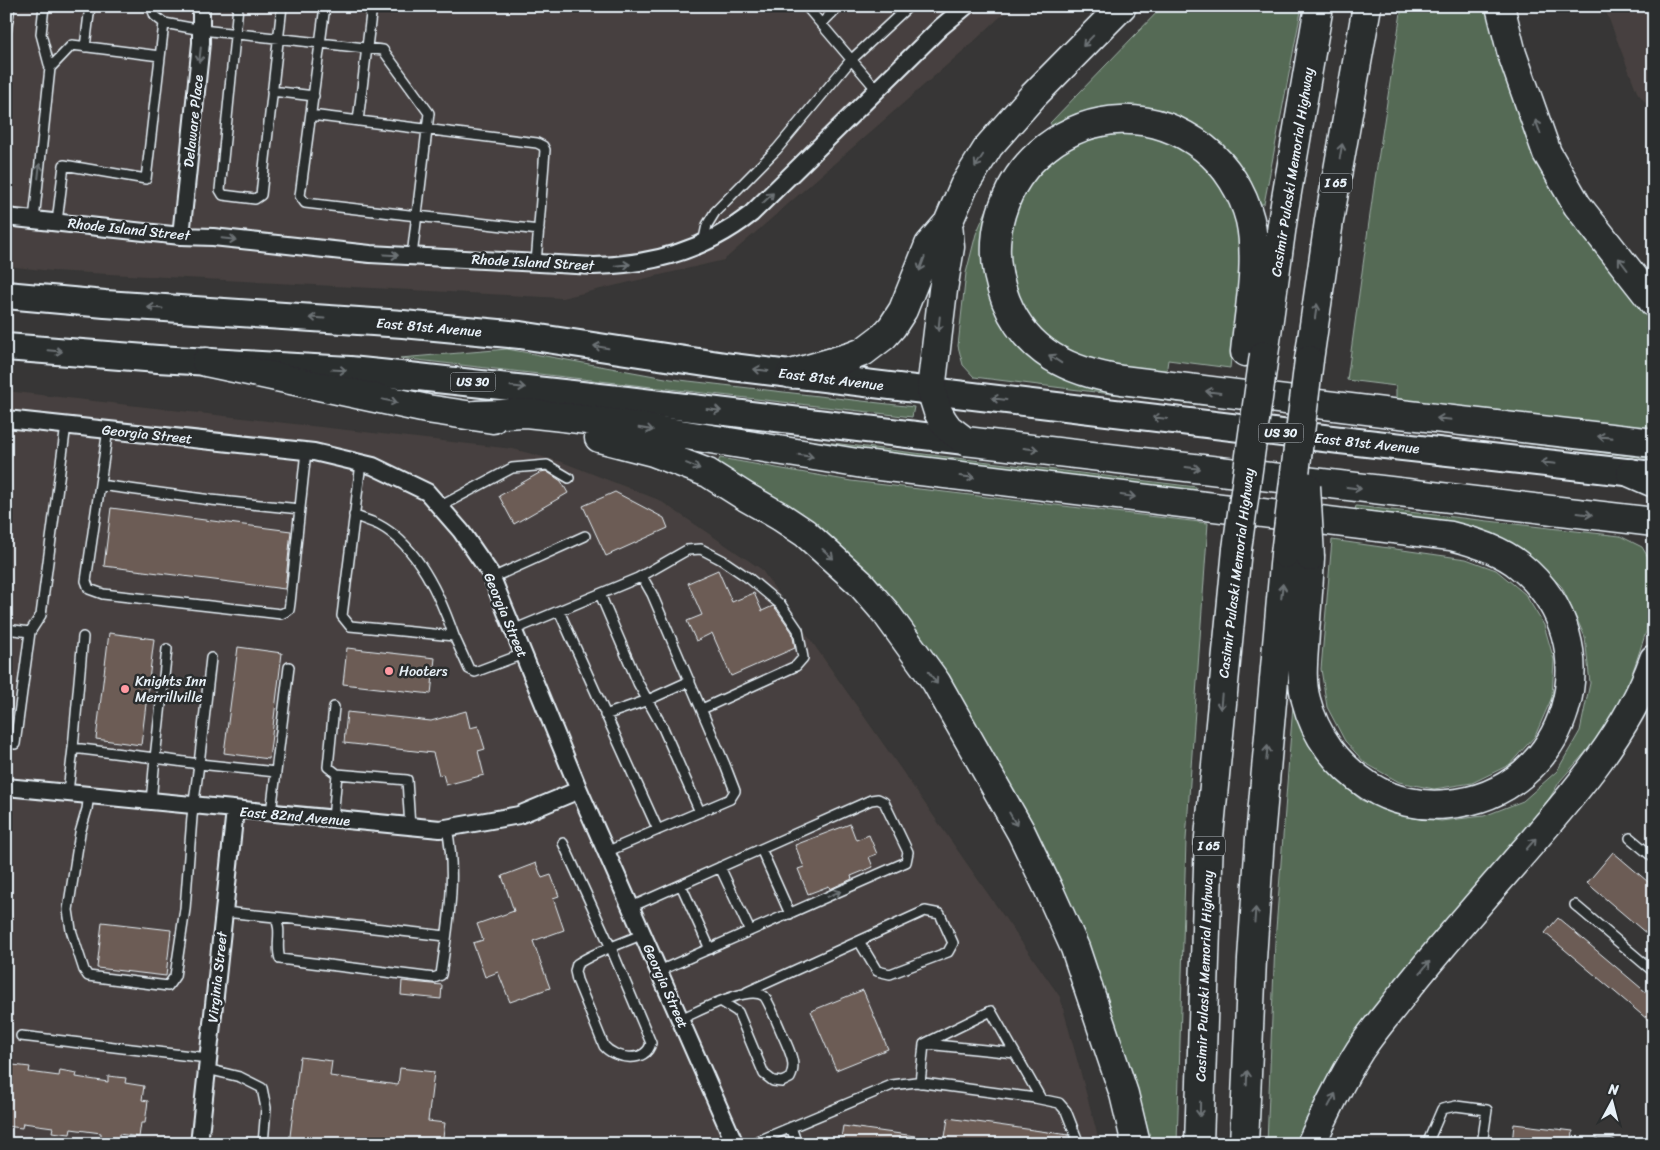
<svg xmlns="http://www.w3.org/2000/svg" width="1660" height="1150" font-family="Sriracha,sans-serif">
<rect width="100%" height="100%" fill="#373636"/>
<filter id="ink" filterUnits="userSpaceOnUse"><feTurbulence type="fractalNoise" baseFrequency=".02" numOctaves="2"/><feDisplacementMap in="SourceGraphic" scale="10" xChannelSelector="R" yChannelSelector="G"/><feConvolveMatrix kernelMatrix="1 2 1 2 8 2 1 2 1" color-interpolation-filters="sRGB"/></filter>
<g filter="url(#ink)">
<path fill="#47413f" d="M6,6H1012L972,43L724,260L562,298L52,271L6,266Z
M1604,6H1654V113L1637,92Z
M6,391L513,449L562,462L659,500L761,569L1060,997L1100,1144H6Z"/>
<path fill="#556a55" stroke="#9eaea6" d="M1163,6H1302L1264,204H1257L1180,124L1054,129L1050,123Z
M1402,6H1488L1510,89L1654,316V434L1396,402V386L1347,380L1375,179Z
M1138,133L1169,141L1197,158L1224,185L1237,213L1242,248L1230,368L1168,360L1166,374L1101,366L1067,352L1036,326L1016,291L1008,249L1015,210L1034,176L1065,150L1102,134Z
M993,195L986,231L1017,335L1208,399V406L974,377L963,365L958,346L966,273L976,234Z
M507,349L671,379L914,407L912,417L400,358Z
M1365,417L1654,451V459L1364,424Z
M758,434L1196,487V493L842,451Z
M720,458L851,481L1208,523L1186,840L1177,1144H1147L1050,862L823,537L761,489L716,467Z
M1356,506L1620,536L1642,547L1654,567V580L1647,629L1628,686L1598,738L1560,781L1519,848L1303,1144H1267L1275,942L1293,705L1308,744L1334,777L1361,800L1395,814L1441,821L1484,816L1523,801L1557,771L1580,731L1590,683L1585,637L1562,587L1528,553L1482,529L1354,513Z
M1332,540L1466,559L1496,570L1525,594L1544,625L1554,660L1552,697L1535,736L1509,765L1472,783L1434,789L1399,782L1365,763L1345,741L1327,707L1321,669Z"/>
<path fill="#6c5c54" stroke="#e8f1f8" d="M546,471L561,481L568,493L514,524L499,496L541,472Z
M615,492L664,518L668,528L606,556L583,506Z
M111,508L291,531L285,589L104,566Z
M718,570L732,602L754,593L762,611L773,606L776,609L792,632L795,648L731,676L712,633L696,641L687,621L702,615L688,583Z
M109,633L154,639L141,745L96,739Z
M238,647L282,653L269,759L224,753Z
M347,648L435,658L431,694L343,684Z
M466,711L470,728L478,726L485,749L478,751L484,775L446,785L443,774L439,775L433,753L344,743L347,712L431,721Z
M850,824L856,840L869,835L877,854L869,857L873,867L851,876L852,879L830,889L829,886L808,894L798,869L804,867L795,845Z
M1613,852L1654,887V940L1587,883Z
M536,863L542,878L551,875L559,896L553,898L564,930L533,941L550,988L510,1002L498,972L485,977L473,943L483,940L477,924L514,911L502,876Z
M1558,918L1654,999V1025L1545,933Z
M102,922L171,930L166,976L97,968Z
M402,981L442,985L441,999L401,995Z
M863,990L888,1049L836,1070L811,1011Z
M300,1057L332,1061L330,1076L398,1085L400,1068L434,1072L428,1121L445,1123L442,1144H289Z
M13,1065L30,1067L29,1072L59,1076L60,1070L77,1073L76,1077L108,1082V1076L126,1078L125,1083L144,1086L142,1100L148,1101L145,1123H141L139,1137L119,1134L118,1140L101,1137V1133L71,1129L70,1134L52,1132L53,1127L23,1123L22,1128L6,1126V1069L12,1070Z
M948,1118L1069,1135L1072,1144H944Z
M1514,1124L1573,1131L1572,1144H1512Z
M843,1126L915,1136V1144H840Z"/>
<g fill="none" stroke-linecap="round" stroke-linejoin="round">
<g stroke="#e8f1f8" stroke-width="12">
<path id="lane" d="M151,6L155,16L164,23
M238,6L220,190L223,195L255,199L261,195L282,6
M325,6L300,196L305,203L539,230
M806,6L877,90
M821,24L839,6
M6,32L10,6
M85,47L90,6
M50,68L72,45L160,56
M272,91L314,96
M311,115L537,143L543,146L545,150L536,263
M358,121L372,6
M34,220L50,68L41,34L44,6
M57,222L64,165L146,179L164,23L202,30L383,50L429,113L412,256
M703,243L707,225L715,212L777,149L851,60L909,6
M108,429L86,581L89,589L103,594L281,614L289,610L290,603L306,451
M361,463L342,616L350,626L454,636L469,669L475,672L523,654
M100,485L211,500L300,509
M439,507L512,468L547,465L569,478
M354,515C362,519 371,521 379,525C417,545 441,598 454,636
M492,578L585,536
M638,578L687,550L701,549L722,560L750,579L781,605L798,630L803,658L796,666L702,709
M600,594L638,683L663,728L700,812
M559,611L658,830
M6,629L30,632L15,744L6,743
M513,630L638,578L644,580L652,594L725,765L735,791L730,799L606,852
M30,632L41,615L66,425
M167,649L155,758L199,764L211,658
M334,707L328,767L337,774L407,780L410,827
M605,715L648,700L690,681
M73,748L83,637
M276,772L289,667
M68,792L73,748L155,758L151,802
M89,794L87,809L80,833L68,910L71,930L84,970L88,976L168,986L175,976L185,909L192,817L199,764L276,772L271,813
M333,819L337,774
M1630,838L1654,858
M563,843L611,948L651,1043C646,1064 615,1059 604,1046L577,980L575,971L577,964C596,951 621,944 643,934
M761,849L790,914
M720,867L750,931
M681,885L710,949
M1575,905L1654,972
M631,907L871,800L878,799L884,802L908,852L906,862L659,971
M224,912L275,917C283,931 275,944 280,959L434,978L441,975C448,925 457,878 447,828
M275,917L446,936
M747,992L925,911L940,914L953,943L948,952L890,974L877,971L859,941
M680,1019C698,1012 748,984 764,996C769,1001 780,1030 784,1038C790,1052 797,1065 790,1078L782,1082L773,1081L764,1074L738,1012L722,1002
M21,1036L208,1058
M926,1044L1015,1053
M207,1069L240,1077L262,1088L266,1108L263,1144
M920,1083L924,1044L991,1011L1041,1099
M791,1127L797,1144
M751,1144L892,1085L916,1082L1035,1098L1059,1103L1066,1111L1079,1144
M1427,1144L1442,1109L1456,1106L1487,1110L1482,1144
M1599,1144H1611"/>
</g>
<g stroke="#e8f1f8" stroke-width="20">
<path id="street" d="M6,217L181,236L213,237L370,254L594,266C652,265 705,250 751,214L941,27L966,6
M181,236L201,43V6
M6,419L314,452L373,466L427,492L461,531L490,573L579,790L735,1144
M6,787L440,829L519,815L579,790
M199,1144L235,810"/>
</g>
<g stroke="#e8f1f8" stroke-width="30">
<path id="primary" d="M6,295L105,304L403,324L520,335L732,367L1340,440L1653,475
M6,347L158,359L350,370L409,376L627,400L965,441"/>
</g>
<g stroke="#e8f1f8" stroke-width="31">
<path id="highway" d="M1500,6L1512,54L1547,153L1577,205L1654,303
M948,223L950,247L943,290L931,390L938,412L943,421L948,428L965,441L1654,522
M1245,352C1249,310 1259,261 1250,220C1243,192 1226,165 1204,148C1097,66 957,177 1006,301C1027,353 1070,372 1122,380L1383,412L1654,443
M1264,355L1284,210L1319,6
M1309,360L1329,221L1367,6
M206,362L427,409L493,419
M791,374L850,357L863,352L884,336L892,327L903,310L929,245L948,223L964,186L989,146L1033,96L1122,6
M476,415L526,413L563,417L619,424L863,464L1451,536C1475,542 1501,550 1520,566C1614,642 1569,794 1448,804C1421,807 1392,801 1369,786C1338,766 1315,736 1306,700C1300,678 1304,655 1305,632C1307,607 1309,582 1310,557
M599,438L653,452L708,473L746,497L781,517L805,533L860,583L886,613L936,682L1021,832L1048,888L1075,948L1124,1094L1136,1144
M1631,473L1654,483
M1199,1144L1209,837L1237,549
M1244,1144L1252,959L1260,838L1285,554
M1311,1144C1326,1112 1341,1080 1360,1050C1374,1029 1391,1010 1406,990C1441,947 1477,905 1514,863C1565,804 1628,735 1654,659"/>
</g>
<use href="#lane" stroke="#2a2d2e" stroke-width="9"/>
<use href="#street" stroke="#2a2d2e" stroke-width="16"/>
<use href="#primary" stroke="#2a2d2e" stroke-width="26"/>
<use href="#highway" stroke="#2a2d2e" stroke-width="28"/>
<g stroke="#e8f1f8" stroke-width="31" stroke-linecap="butt">
<path id="highway-bridge" d="M1306,486L1310,557
M1237,549L1264,355
M1285,554L1309,360"/>
</g>
<use href="#highway-bridge" stroke="#2a2d2e" stroke-width="28"/>
</g>
<defs><path id="oneway-shaft" d="M-6 0H5M1.5-3L5.5 0L1.5 3" fill="none" stroke-width="1.6" stroke-linecap="round" stroke-linejoin="round" transform="scale(1.25)"/></defs>
<g stroke="#6c7275">
<use href="#oneway-shaft" transform="translate(1088 41) rotate(134)"/>
<use href="#oneway-shaft" transform="translate(200 55) rotate(96)"/>
<use href="#oneway-shaft" transform="translate(1538 127) rotate(-110)"/>
<use href="#oneway-shaft" transform="translate(1341 151) rotate(-80)"/>
<use href="#oneway-shaft" transform="translate(979 161) rotate(123)"/>
<use href="#oneway-shaft" transform="translate(39 171) rotate(-84)"/>
<use href="#oneway-shaft" transform="translate(768 198) rotate(-44)"/>
<use href="#oneway-shaft" transform="translate(229 239) rotate(6)"/>
<use href="#oneway-shaft" transform="translate(391 255) rotate(3)"/>
<use href="#oneway-shaft" transform="translate(922 264) rotate(110)"/>
<use href="#oneway-shaft" transform="translate(1623 264) rotate(-127)"/>
<use href="#oneway-shaft" transform="translate(623 265) rotate(-6)"/>
<use href="#oneway-shaft" transform="translate(155 308) rotate(-176)"/>
<use href="#oneway-shaft" transform="translate(1316 311) rotate(-82)"/>
<use href="#oneway-shaft" transform="translate(317 318) rotate(-176)"/>
<use href="#oneway-shaft" transform="translate(939 324) rotate(96)"/>
<use href="#oneway-shaft" transform="translate(601 347) rotate(-171)"/>
<use href="#oneway-shaft" transform="translate(55 351) rotate(5)"/>
<use href="#oneway-shaft" transform="translate(1055 359) rotate(-147)"/>
<use href="#oneway-shaft" transform="translate(339 370) rotate(3)"/>
<use href="#oneway-shaft" transform="translate(761 370) rotate(-173)"/>
<use href="#oneway-shaft" transform="translate(518 387) rotate(6)"/>
<use href="#oneway-shaft" transform="translate(1213 392) rotate(-173)"/>
<use href="#oneway-shaft" transform="translate(999 399) rotate(-173)"/>
<use href="#oneway-shaft" transform="translate(390 401) rotate(12)"/>
<use href="#oneway-shaft" transform="translate(714 410) rotate(7)"/>
<use href="#oneway-shaft" transform="translate(1160 418) rotate(-173)"/>
<use href="#oneway-shaft" transform="translate(1444 419) rotate(-174)"/>
<use href="#oneway-shaft" transform="translate(646 429) rotate(9)"/>
<use href="#oneway-shaft" transform="translate(1605 437) rotate(-174)"/>
<use href="#oneway-shaft" transform="translate(1031 449) rotate(7)"/>
<use href="#oneway-shaft" transform="translate(806 456) rotate(9)"/>
<use href="#oneway-shaft" transform="translate(1548 463) rotate(-174)"/>
<use href="#oneway-shaft" transform="translate(693 466) rotate(22)"/>
<use href="#oneway-shaft" transform="translate(1193 468) rotate(7)"/>
<use href="#oneway-shaft" transform="translate(967 477) rotate(7)"/>
<use href="#oneway-shaft" transform="translate(1354 488) rotate(7)"/>
<use href="#oneway-shaft" transform="translate(1128 496) rotate(8)"/>
<use href="#oneway-shaft" transform="translate(1585 514) rotate(7)"/>
<use href="#oneway-shaft" transform="translate(828 554) rotate(42)"/>
<use href="#oneway-shaft" transform="translate(1282 591) rotate(-84)"/>
<use href="#oneway-shaft" transform="translate(933 678) rotate(55)"/>
<use href="#oneway-shaft" transform="translate(1221 702) rotate(95)"/>
<use href="#oneway-shaft" transform="translate(1267 753) rotate(-85)"/>
<use href="#oneway-shaft" transform="translate(1013 819) rotate(60)"/>
<use href="#oneway-shaft" transform="translate(1531 844) rotate(-49)"/>
<use href="#oneway-shaft" transform="translate(834 894) rotate(-24)"/>
<use href="#oneway-shaft" transform="translate(1255 915) rotate(-86)"/>
<use href="#oneway-shaft" transform="translate(1425 967) rotate(-51)"/>
<use href="#oneway-shaft" transform="translate(1247 1078) rotate(-88)"/>
<use href="#oneway-shaft" transform="translate(1332 1100) rotate(-62)"/>
<use href="#oneway-shaft" transform="translate(1200 1109) rotate(91)"/>
</g>
</g>
<g fill="#ff9aa2" stroke="#2a2d2e" stroke-width="2">
<circle cx="389" cy="671" r="5"/>
<circle cx="125" cy="689" r="5"/>
</g>
<g text-anchor="middle" stroke-width="5" stroke-linejoin="round" paint-order="stroke">
<g fill="#2a2d2e" stroke="#afb6bb" stroke-width="1">
<rect x="1320" y="173.5" width="32" height="19" rx="4"/>
<rect x="450.5" y="372.5" width="45" height="19" rx="4"/>
<rect x="1258.5" y="423.5" width="45" height="19" rx="4"/>
<rect x="1193" y="836.5" width="32" height="19" rx="4"/>
</g>
<g font-size="12" font-weight="bold" fill="#e8f1f8">
<text x="1336" y="187">I 65</text>
<text x="473" y="386">US 30</text>
<text x="1281" y="437">US 30</text>
<text x="1209" y="850">I 65</text>
</g>
<g font-size="14" fill="#e8f1f8" stroke="#2a2d2e">
<text transform="translate(193 121) rotate(-84)" y="5">Delaware Place</text>
<text transform="translate(1292 172) rotate(-81)" y="5">Casimir Pulaski Memorial Highway</text>
<text transform="translate(129 229) rotate(6)" y="5">Rhode Island Street</text>
<text transform="translate(533 262) rotate(3)" y="5">Rhode Island Street</text>
<text transform="translate(429 327) rotate(5)" y="5">East 81st Avenue</text>
<text transform="translate(831 379) rotate(7)" y="5">East 81st Avenue</text>
<text transform="translate(147 434) rotate(6)" y="5">Georgia Street</text>
<text transform="translate(1367 443) rotate(6)" y="5">East 81st Avenue</text>
<text transform="translate(1236 573) rotate(-83)" y="5">Casimir Pulaski Memorial Highway</text>
<text transform="translate(506 615) rotate(67)" y="5">Georgia Street</text>
<text transform="translate(295 816) rotate(5)" y="5">East 82nd Avenue</text>
<text transform="translate(1204 976) rotate(-88)" y="5">Casimir Pulaski Memorial Highway</text>
<text transform="translate(217 977) rotate(-84)" y="5">Virginia Street</text>
<text transform="translate(666 986) rotate(66)" y="5">Georgia Street</text>
</g>
<g font-size="14" fill="#e8f1f8" stroke="#2a2d2e" text-anchor="start">
<text x="399" y="676">Hooters</text>
<text x="135" y="686">Knights Inn<tspan x="135" dy="16">Merrillville</tspan></text>
</g>
</g>
<rect width="1660" height="1150" fill="none" stroke="#2a2d2e" stroke-width="25"/>
<rect x="12" y="12" width="1635" height="1125" fill="none" stroke="#e8f1f8" stroke-width="2" filter="url(#ink)"/>
<g transform="translate(1612 1102) rotate(7)" stroke="#2a2d2e" stroke-width="4" paint-order="stroke">
<path d="M0-4L9 19L0 12L-9 19Z" fill="#e8f1f8"/>
<text y="-8" font-size="14" font-weight="bold" text-anchor="middle" fill="#e8f1f8">N</text>
</g>
</svg>
